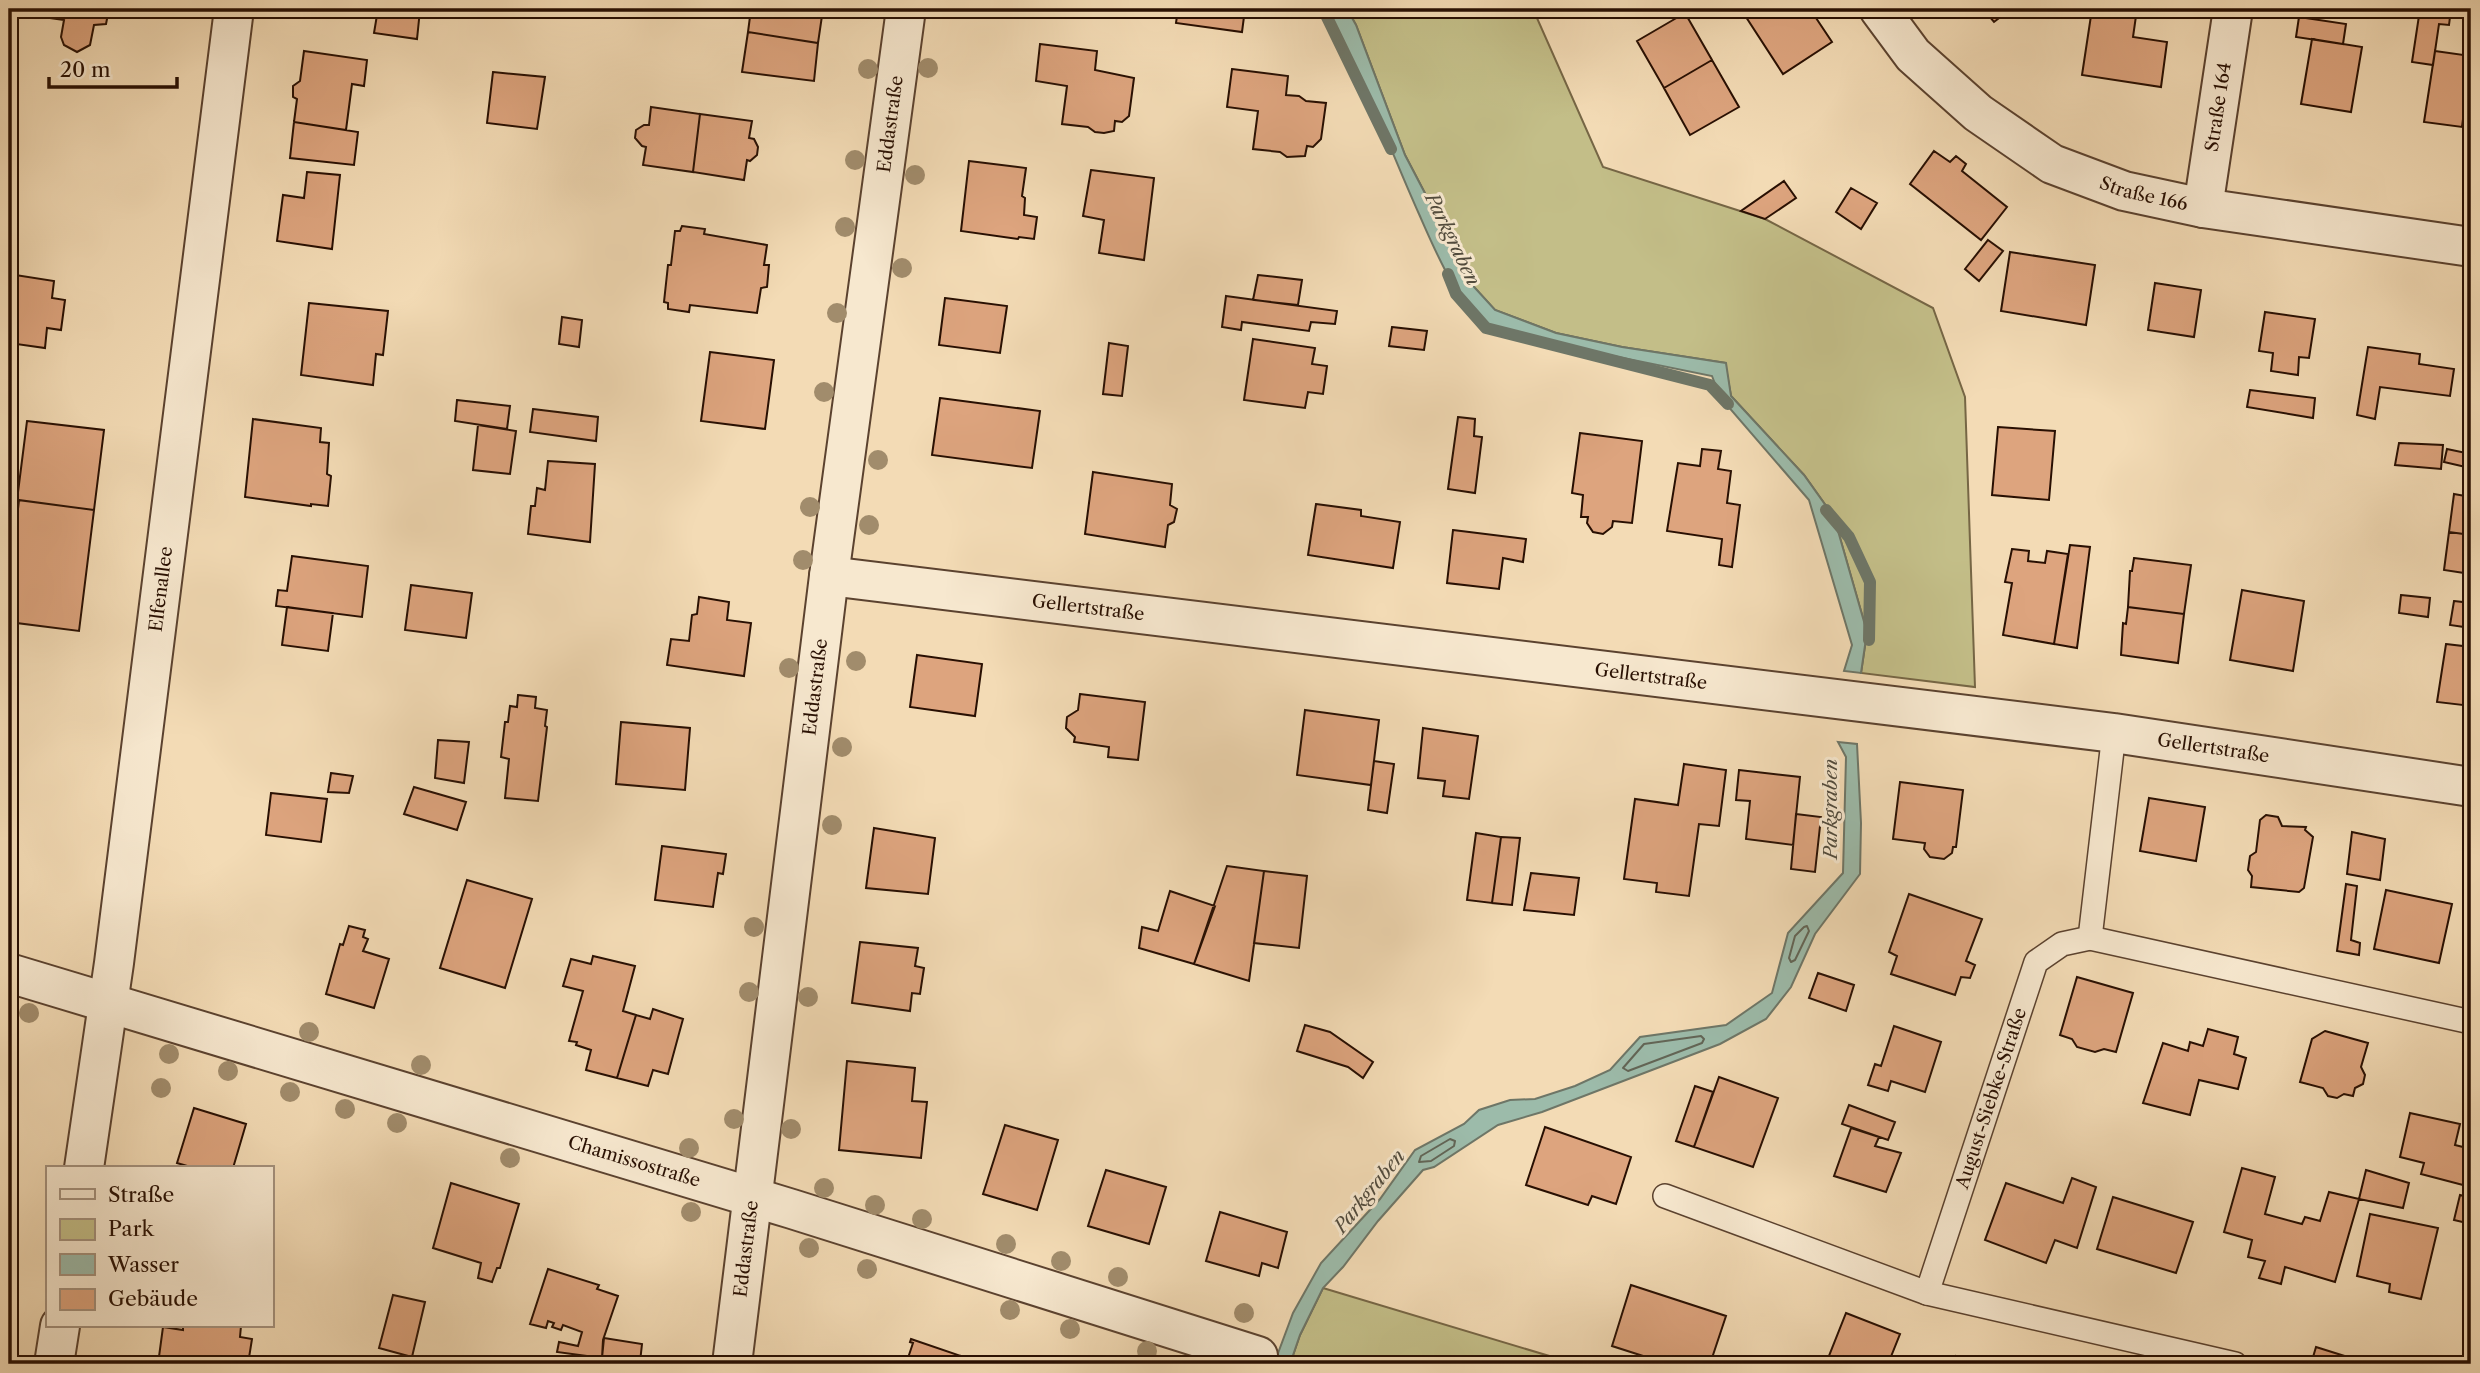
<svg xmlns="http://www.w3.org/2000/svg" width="2480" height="1373" font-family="'Libre Caslon Text',serif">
<rect width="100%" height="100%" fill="#f3dbb5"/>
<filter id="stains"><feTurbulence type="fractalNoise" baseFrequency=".00286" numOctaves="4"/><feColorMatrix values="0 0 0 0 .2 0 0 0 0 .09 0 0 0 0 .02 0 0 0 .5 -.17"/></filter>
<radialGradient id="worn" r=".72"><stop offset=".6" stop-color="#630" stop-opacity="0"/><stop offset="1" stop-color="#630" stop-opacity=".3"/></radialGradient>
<path fill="#c3be88" stroke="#766645" stroke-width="2" d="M1347,9H1533L1603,167L1765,219L1933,308L1965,397L1975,687L1861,673L1867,632L1834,517L1804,475L1731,396L1725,363L1622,347L1556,333L1495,310L1474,287L1405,155L1356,25Z
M1323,1288L1576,1364H1290L1300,1335Z"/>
<path fill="#9cbbaa" stroke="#6e7667" stroke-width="2" d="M1326,9H1347L1356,25L1405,155L1474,287L1495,310L1556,333L1622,347L1726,363L1731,396L1804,475L1834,517L1867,632L1861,673L1844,671L1852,645L1809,500L1720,397L1712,376L1491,331C1455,299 1438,257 1419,214C1388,145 1363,74 1326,9Z
M1838,742L1857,744L1861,823L1860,874L1815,934L1791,987L1766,1019L1720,1044L1542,1112L1498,1125L1434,1167L1423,1170L1378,1221L1343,1267L1323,1288L1300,1335L1290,1364H1274L1293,1313L1321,1263L1380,1199L1415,1150L1464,1124L1479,1110L1510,1100L1535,1099L1575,1086L1610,1070L1640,1037L1726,1025L1772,993L1788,933L1843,873L1846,757Z"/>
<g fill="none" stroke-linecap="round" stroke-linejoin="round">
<path stroke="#626556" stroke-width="2" d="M1807,926L1809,931L1795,960L1791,962L1789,958L1795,936L1804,927Z
M1701,1036L1704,1039L1702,1043L1628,1071L1623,1068L1644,1044Z
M1450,1139L1455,1141L1454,1146L1431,1161L1419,1162L1421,1156Z"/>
<path stroke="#6e7667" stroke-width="12" d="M1323,9L1391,149
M1448,274L1456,294L1486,328L1710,385L1728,404
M1826,510L1849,537L1870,582L1869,640"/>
</g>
<path fill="#dda47e" stroke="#280f02" stroke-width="2" d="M50,9H109L106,24L94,25L90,45L77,52L64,45L61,37L64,20L49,18Z
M378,9L420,10L417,39L374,33Z
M751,9H823L818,43L748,32Z
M1178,9H1245L1242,32L1176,23Z
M1758,9H1810L1832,42L1783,74L1746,17Z
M1983,9H2011L1994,22Z
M2092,9H2137L2133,37L2167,42L2161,87L2082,75Z
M2420,9H2451L2449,25L2439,24L2433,65L2412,62Z
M1685,13L1712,60L1664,88L1637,41Z
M2299,17L2346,24L2343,44L2296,37Z
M748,32L818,43L814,81L742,72Z
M2312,39L2362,47L2351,112L2301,104Z
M1040,44L1097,51L1095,70L1134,78L1129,116L1122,122L1115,121L1114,131L1104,133L1095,132L1088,127L1062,124L1067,86L1036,81Z
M304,51L367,60L364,86L352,84L346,130L294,122L297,99L293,97V86L300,81Z
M2435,51L2471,56V111H2464L2462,127L2424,122Z
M1712,60L1739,107L1690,135L1664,88Z
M1232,69L1288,76L1286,95L1299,96L1306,101L1326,103L1321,139L1313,147L1307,146L1305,156L1287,157L1280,152L1253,149L1258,111L1227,107Z
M493,72L545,77L537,129L487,123Z
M651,107L700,114L693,172L643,165L646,147L642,146L635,138L636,130L644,125H649Z
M700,114L752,121L749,138L754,139L758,147L757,155L750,161L747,160L744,180L693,172Z
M294,122L358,132L354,165L290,158Z
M1934,151L1950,162L1956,156L1966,164L1962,171L2007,207L1981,240L1910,184Z
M969,161L1026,168L1022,196L1025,198L1024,215L1037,217L1034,239L1019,237L1018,239L961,231Z
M1091,170L1154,178L1144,260L1099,253L1104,220L1083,216Z
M307,172L340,175L332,249L277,241L283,195L304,198Z
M1784,181L1796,198L1765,219L1741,211Z
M1851,188L1877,203L1861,229L1836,212Z
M682,226L705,229L704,234L767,245L764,265H769L767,287L761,288L757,313L690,305L689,312L668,309V303L664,302L668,265H671L675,231H680Z
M1988,240L2003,251L1979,281L1965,269Z
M2010,252L2095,265L2086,325L2001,311Z
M9,274L54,281L52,298L65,300L61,330L47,328L45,348L9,343Z
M1258,275L1302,280L1298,305L1253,300Z
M2155,283L2201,290L2194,337L2148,330Z
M1226,296L1337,311L1335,324L1311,322L1309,331L1242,322L1241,330L1222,327Z
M945,298L1007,306L1000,353L939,345Z
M309,303L388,311L383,355L376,354L373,385L301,375Z
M2265,312L2315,319L2309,358L2299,357L2298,375L2271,371L2273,353L2259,351Z
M562,317L582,320L579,347L559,344Z
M1392,327L1427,331L1424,350L1389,346Z
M1253,339L1315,348L1312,364L1327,366L1323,394L1308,392L1305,408L1244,400Z
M1109,343L1128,346L1122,396L1103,394Z
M2368,347L2420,354L2419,364L2454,369L2450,396L2380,387L2375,419L2357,415Z
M710,352L774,360L765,429L701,421Z
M2250,390L2315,398L2313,418L2247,407Z
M940,398L1040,411L1032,468L932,455Z
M457,400L510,406L507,429L455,421Z
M533,409L598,417L596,441L530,432Z
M1458,417L1475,419L1474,436L1482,437L1475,493L1448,489Z
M253,419L321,428L320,442L329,443L327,474L331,476L328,506L311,504V506L245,497Z
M27,421L104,430L94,510L17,500Z
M478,425L516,431L510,474L473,470Z
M1998,427L2055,431L2049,500L1992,495Z
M1580,433L1642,441L1632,523L1613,521L1612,527L1603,534L1593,532L1587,523L1588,517H1581L1583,495L1572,493Z
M2399,443L2443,445L2441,469L2395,465Z
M1702,449L1721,451L1718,469L1731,471L1727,503L1740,505L1732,567L1719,565L1722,539L1667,531L1678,463L1700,466Z
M2447,449L2471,454L2470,468L2444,462Z
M548,461L595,464L590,542L528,534L531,506H535L537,488L545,490Z
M1093,472L1172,484L1170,505L1177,509L1174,522L1168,525L1165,547L1085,534Z
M2454,494L2471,497V535L2449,532Z
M19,500L94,510L79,631L9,622V588Z
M1316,504L1361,510V516L1400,522L1393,568L1308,555Z
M1453,530L1526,539L1523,562L1503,558L1499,589L1447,583Z
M2449,532L2471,535V574L2444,570Z
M2070,545L2090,547L2077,648L2054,644Z
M2012,549L2029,551L2028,561L2045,563L2047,551L2068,554L2054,644L2003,635L2012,583L2005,582Z
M292,556L368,566L362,617L276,606L278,590L287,591Z
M2134,558L2191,565L2184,614L2128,607L2130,571H2132Z
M411,585L472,593L466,638L405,630Z
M2242,590L2304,601L2293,671L2230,660Z
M2401,595L2430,598L2428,617L2399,613Z
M699,597L729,602L727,620L751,623L744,676L667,665L671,639L689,641L692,615L697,614Z
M2454,601L2471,603V628L2450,625Z
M287,607L333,613L328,651L282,645Z
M2128,607L2184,614L2178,663L2121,655L2123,623L2126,624Z
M2446,644L2471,647V706L2437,702Z
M917,655L982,664L975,716L910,707Z
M1080,694L1145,702L1138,760L1108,757L1109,747L1074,742L1075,737L1066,728L1067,717L1078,710Z
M518,695L536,697L535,708L547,710L545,726L547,727L538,801L505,798L509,759L501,757L505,722H508L510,706L517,707Z
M1305,710L1379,720L1371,785L1297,775Z
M621,722L690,728L685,790L616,784Z
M1423,728L1478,736L1469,799L1443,796L1445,781L1418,778Z
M438,740L469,742L464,783L435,778Z
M1374,761L1394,764L1387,813L1368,810Z
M1684,764L1726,770L1719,826L1699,824L1689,896L1656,892L1657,883L1624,879L1635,799L1678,805Z
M1739,770L1800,777L1793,845L1746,839L1750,801L1736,800Z
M331,773L353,776L349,793L328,792Z
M1900,782L1963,790L1956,847H1953L1952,853L1944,859L1930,857L1924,849L1925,843L1893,839Z
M414,787L466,802L457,830L404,814Z
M271,793L327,799L321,842L266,835Z
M2149,798L2205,807L2196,861L2140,851Z
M1796,814L1821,817L1815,872L1791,869Z
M2266,815L2278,817L2282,826L2306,827L2305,830L2313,837L2304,888L2299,892L2251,887L2252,876L2248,870L2250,856L2256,852L2260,820Z
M874,828L935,838L928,894L866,888Z
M2352,832L2385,839L2380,880L2347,874Z
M1476,833L1501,837L1492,903L1467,900Z
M1501,837L1520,838L1512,905L1492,903Z
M662,846L726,854L723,874L718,873L713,907L655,900Z
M1227,866L1264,871L1249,981L1194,964Z
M1264,871L1307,876L1299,948L1254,943Z
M1531,873L1579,878L1574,915L1524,910Z
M467,880L532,899L505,988L440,968Z
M2346,884L2357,886L2351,940L2360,943L2359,955L2337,951Z
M2386,890L2452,904L2439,963L2374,949Z
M1170,891L1215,906L1194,964L1139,948L1142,927L1158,931Z
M1909,894L1982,919L1966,961L1975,965L1970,978L1961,977L1955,995L1891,974L1897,956L1889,952Z
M349,926L365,930L363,937L368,939L363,951L389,959L374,1008L326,994L340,944L343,945Z
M860,942L918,948L915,966L924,968L920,994L912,993L910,1011L852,1003Z
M593,956L635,966L623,1011L636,1015L617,1078L586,1070L591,1050L576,1045L577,1042L569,1041L583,991L563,986L571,959L591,964Z
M1818,973L1854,985L1846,1011L1809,998Z
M2077,977L2133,993L2116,1052L2104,1049L2095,1052L2077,1047L2072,1039L2060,1035Z
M653,1009L683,1019L668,1074L653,1070L648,1086L617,1078L636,1015L650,1019Z
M1305,1025L1330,1032L1373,1062L1363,1078L1348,1067L1297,1051Z
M1894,1026L1941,1042L1925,1092L1891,1081L1888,1091L1868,1085L1875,1064L1881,1066Z
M2208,1029L2238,1037L2234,1054L2246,1058L2238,1089L2199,1080L2190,1115L2143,1103L2163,1043L2188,1051L2190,1042L2203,1046Z
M2325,1031L2368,1043L2361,1067L2365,1075L2363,1084L2355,1088L2353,1096L2344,1094L2337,1098L2328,1096L2323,1088L2300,1082L2312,1039Z
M847,1061L915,1068L912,1101L927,1102L921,1158L839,1150Z
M1719,1077L1778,1098L1753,1167L1694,1147Z
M1695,1086L1713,1092L1694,1147L1676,1141Z
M1849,1105L1895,1122L1888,1140L1842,1124Z
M194,1108L246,1124L233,1168H194L177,1163Z
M2410,1113L2460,1124L2455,1145L2471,1149L2463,1185L2421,1174L2424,1163L2400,1157Z
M1005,1125L1058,1140L1037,1210L983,1194Z
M1545,1127L1631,1157L1616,1204L1592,1196L1588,1205L1526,1185Z
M1851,1128L1879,1137L1875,1146L1901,1153L1886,1192L1834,1176Z
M2242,1168L2275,1177L2265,1214L2302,1224L2305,1217L2320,1221L2329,1192L2359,1199L2335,1282L2285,1267L2281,1284L2259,1278L2265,1261L2248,1257L2252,1240L2224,1232Z
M1106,1170L1166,1187L1149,1244L1088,1226Z
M2366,1170L2409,1183L2403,1208L2359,1199Z
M2072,1178L2096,1187L2077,1248L2055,1240L2046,1263L1985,1240L2006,1183L2063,1203Z
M451,1183L519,1204L500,1268H497L492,1282L478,1278L481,1263L433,1248Z
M2460,1195L2471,1198V1224L2454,1220Z
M2113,1197L2193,1222L2176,1273L2097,1249Z
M1220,1212L1287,1232L1278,1268L1262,1263L1259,1276L1206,1261Z
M2370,1214L2438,1228L2421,1299L2389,1292L2390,1284L2357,1276Z
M548,1269L599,1285L597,1289L618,1296L603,1340L602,1358L557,1352L559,1342L578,1346L582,1332L563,1325L561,1330L552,1327L554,1323L548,1321L546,1328L530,1324Z
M1631,1285L1726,1316L1710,1364H1668L1612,1346Z
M393,1295L425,1302L412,1357L379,1348Z
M1846,1313L1900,1334L1888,1364H1836L1827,1361Z
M183,1326H241L240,1337L252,1339L248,1364H158L163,1327L183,1330Z
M604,1338L642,1344L640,1362L602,1358Z
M911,1339L961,1356L958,1364H906L913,1343L910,1342Z
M2316,1347L2351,1358L2350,1364H2311Z
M961,1356L983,1363L958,1364Z
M1956,1356L1976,1362L1977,1357L1996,1364H1954Z
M590,1358L624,1364H589Z"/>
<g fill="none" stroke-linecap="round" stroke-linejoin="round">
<g stroke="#5b422f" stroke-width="26">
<g id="lane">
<path d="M2090,938L2471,1022"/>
<path d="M1665,1196L1927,1293L2235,1364"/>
<path id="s1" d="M1927,1293L2036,962L2062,944L2090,938L2114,733"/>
</g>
</g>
<g stroke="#5b422f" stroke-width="42">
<g id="street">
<path id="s2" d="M1879,9L1913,55L1978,113L2052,164L2124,191L2203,208L2471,247"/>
<path id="s3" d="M2203,208L2233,9"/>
<path id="s4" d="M829,576L2114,733L2471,787"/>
<path id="s5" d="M9,973L792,1209L1258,1356"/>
<path id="s6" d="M84,1168L114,963L234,9"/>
<path d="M54,1364L60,1326"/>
<path id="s7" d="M732,1364L829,576L906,9"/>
</g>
</g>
<use href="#lane" stroke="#f7e8cf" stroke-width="23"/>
<use href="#street" stroke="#f7e8cf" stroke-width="38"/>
</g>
<g fill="#a18c6c">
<circle cx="928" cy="68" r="10"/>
<circle cx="868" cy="69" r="10"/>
<circle cx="855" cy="160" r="10"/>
<circle cx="915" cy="175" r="10"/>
<circle cx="845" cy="227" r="10"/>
<circle cx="902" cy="268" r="10"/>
<circle cx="837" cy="313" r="10"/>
<circle cx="824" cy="392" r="10"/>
<circle cx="878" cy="460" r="10"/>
<circle cx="810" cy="507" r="10"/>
<circle cx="869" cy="525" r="10"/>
<circle cx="803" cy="560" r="10"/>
<circle cx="856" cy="661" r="10"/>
<circle cx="789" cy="668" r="10"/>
<circle cx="842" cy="747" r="10"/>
<circle cx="832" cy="825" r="10"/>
<circle cx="754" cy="927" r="10"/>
<circle cx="749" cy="992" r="10"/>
<circle cx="808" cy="997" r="10"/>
<circle cx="29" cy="1013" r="10"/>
<circle cx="309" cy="1032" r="10"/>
<circle cx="169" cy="1054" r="10"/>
<circle cx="421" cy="1065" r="10"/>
<circle cx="228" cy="1071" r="10"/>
<circle cx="161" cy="1088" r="10"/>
<circle cx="290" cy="1092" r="10"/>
<circle cx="345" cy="1109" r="10"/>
<circle cx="734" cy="1119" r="10"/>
<circle cx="397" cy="1123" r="10"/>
<circle cx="791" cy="1129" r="10"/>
<circle cx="689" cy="1148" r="10"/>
<circle cx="510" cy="1158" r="10"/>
<circle cx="824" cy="1188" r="10"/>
<circle cx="875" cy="1205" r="10"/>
<circle cx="691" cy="1212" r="10"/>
<circle cx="922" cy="1219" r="10"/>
<circle cx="1006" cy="1244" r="10"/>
<circle cx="809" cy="1248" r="10"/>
<circle cx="1061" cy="1261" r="10"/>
<circle cx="867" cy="1269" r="10"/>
<circle cx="1118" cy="1277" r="10"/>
<circle cx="1010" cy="1310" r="10"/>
<circle cx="1244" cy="1313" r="10"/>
<circle cx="1070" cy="1329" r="10"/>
<circle cx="1147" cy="1351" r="10"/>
</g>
<g text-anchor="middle" stroke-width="6" stroke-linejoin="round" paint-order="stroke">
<g font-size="18" fill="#280f02" stroke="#f7e8cf">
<text dy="6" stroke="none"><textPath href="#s3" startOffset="102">Straße 164</textPath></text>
<text dy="6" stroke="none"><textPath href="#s7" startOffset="1250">Eddastraße</textPath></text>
<text dy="6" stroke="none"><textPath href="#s2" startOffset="331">Straße 166</textPath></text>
<text dy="6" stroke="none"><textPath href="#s6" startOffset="584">Elfenallee</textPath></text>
<text dy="6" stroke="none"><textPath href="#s4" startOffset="261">Gellertstraße</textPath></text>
<text dy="6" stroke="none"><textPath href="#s4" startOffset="828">Gellertstraße</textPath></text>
<text dy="6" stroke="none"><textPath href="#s7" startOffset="682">Eddastraße</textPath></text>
<text dy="6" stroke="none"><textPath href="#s4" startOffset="1395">Gellertstraße</textPath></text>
<text dy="6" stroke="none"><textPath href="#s1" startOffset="205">August-Siebke-Straße</textPath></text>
<text dy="6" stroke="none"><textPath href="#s5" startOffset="653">Chamissostraße</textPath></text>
<text dy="6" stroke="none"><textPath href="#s7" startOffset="116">Eddastraße</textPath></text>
</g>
<g font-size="19" font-style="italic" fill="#514b3d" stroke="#f7e8cf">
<text transform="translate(1453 239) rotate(64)" y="7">Parkgraben</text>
<text transform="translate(1830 809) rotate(-90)" y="7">Parkgraben</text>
<text transform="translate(1369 1191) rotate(-51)" y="7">Parkgraben</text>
</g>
</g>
<rect width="2480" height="1373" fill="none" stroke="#f3dbb5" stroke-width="35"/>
<rect x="10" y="10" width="2459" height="1352" fill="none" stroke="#280f02" stroke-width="3.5"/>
<rect x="18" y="18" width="2445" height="1338" fill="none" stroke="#280f02" stroke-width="2"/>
<rect x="46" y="1166" width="228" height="161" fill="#f7e8cf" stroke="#a4917d" stroke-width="2"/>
<rect x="60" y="1189" width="35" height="10" fill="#f7e8cf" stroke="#a4917d" stroke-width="2"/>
<text x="108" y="1202" font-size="21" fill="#280f02">Straße</text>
<rect x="60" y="1219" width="35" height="21" fill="#c3be88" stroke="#a4917d" stroke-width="2"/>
<text x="108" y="1236" font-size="21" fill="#280f02">Park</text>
<rect x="60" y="1254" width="35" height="21" fill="#9cbbaa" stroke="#a4917d" stroke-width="2"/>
<text x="108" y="1272" font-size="21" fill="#280f02">Wasser</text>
<rect x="60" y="1289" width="35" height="21" fill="#dda47e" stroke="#a4917d" stroke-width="2"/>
<text x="108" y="1306" font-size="21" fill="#280f02">Gebäude</text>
<path d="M49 77v10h128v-10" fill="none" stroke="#280f02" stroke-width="3.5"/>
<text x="60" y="77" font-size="21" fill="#280f02" stroke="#f7e8cf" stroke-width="5" paint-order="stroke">20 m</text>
<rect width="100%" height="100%" filter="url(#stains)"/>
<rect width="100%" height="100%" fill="url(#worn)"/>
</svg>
